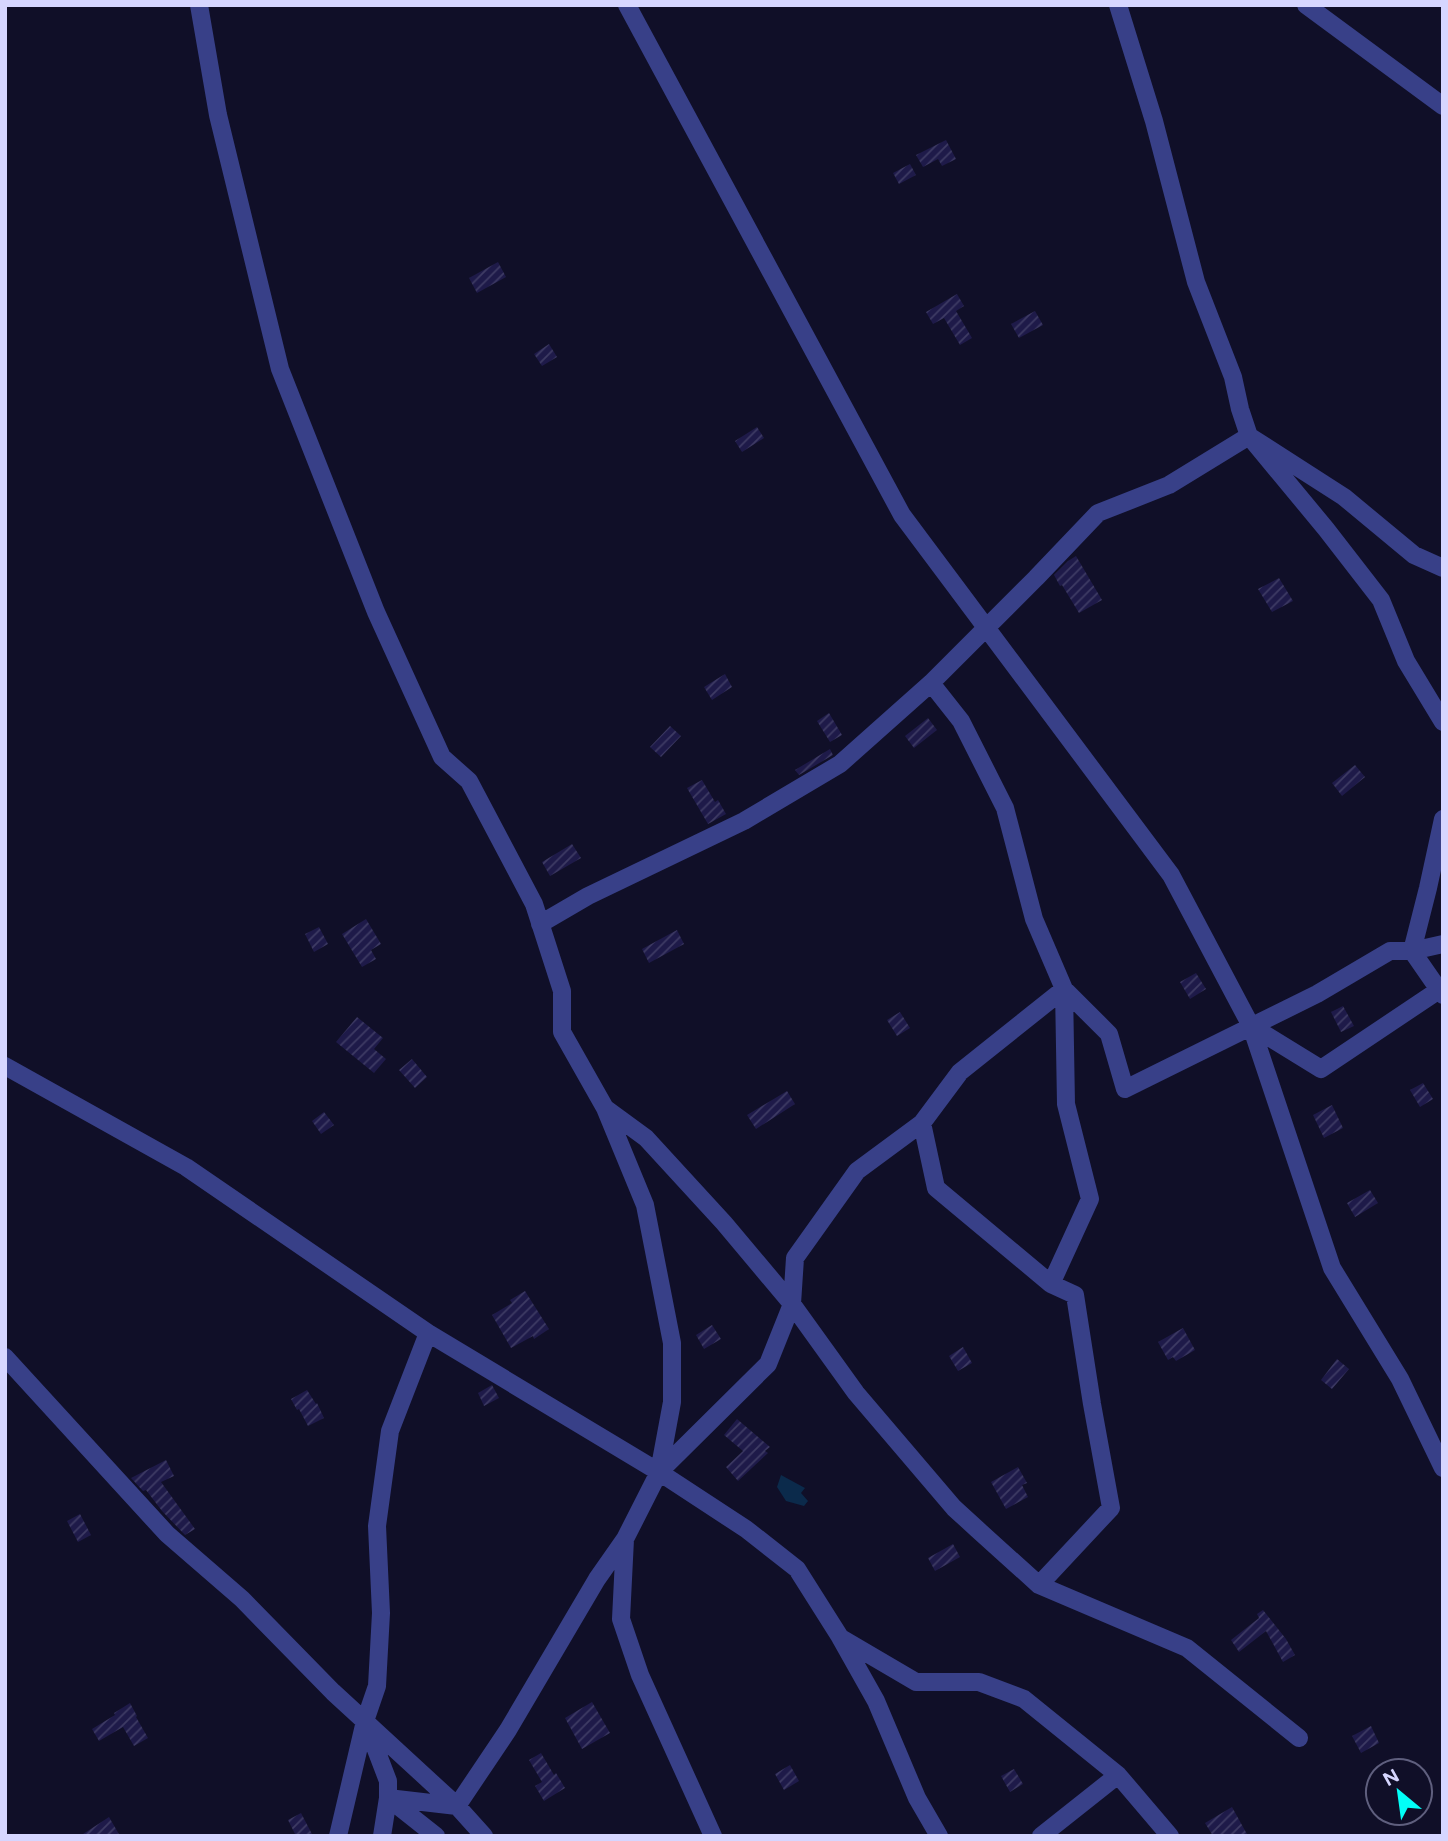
<svg xmlns="http://www.w3.org/2000/svg" width="1448" height="1841" font-family="Figtree,sans-serif">
<defs>
<pattern id="building-hatch" width="6" height="6" patternUnits="userSpaceOnUse" patternTransform="scale(1.75)"><rect width="6" height="6" fill="#1e1a49"/><path d="M-1 1l2-2M0 6l6-6M5 7l2-2" fill="none" stroke="#3e3b64"/></pattern>
</defs>
<rect width="100%" height="100%" fill="#100f28"/>
<path fill="#0b2a4b" d="M781,1475L805,1488L801,1493L808,1501L804,1506L786,1501L777,1487Z"/>
<path fill="url(#building-hatch)" d="M946,140L956,159L942,166L938,159L923,167L916,155Z
M910,164L916,175L899,184L893,173Z
M498,262L506,277L477,293L469,278Z
M957,294L964,306L956,311L972,338L960,345L944,318L933,324L926,312Z
M1035,311L1043,325L1019,338L1011,324Z
M549,344L557,357L542,366L534,354Z
M757,427L764,438L742,452L735,441Z
M1076,556L1102,600L1079,613L1062,585L1060,586L1054,575L1068,561Z
M1279,578L1293,601L1272,612L1258,589Z
M725,674L732,687L712,700L704,687Z
M829,713L842,735L830,742L817,721Z
M928,718L937,730L914,748L905,736Z
M670,726L681,736L661,757L650,747Z
M830,749L833,755L799,775L795,770Z
M1355,765L1365,777L1342,796L1332,783Z
M702,780L715,802L718,800L726,814L708,824L687,788Z
M572,844L581,858L550,876L542,862Z
M366,919L381,944L371,950L376,959L362,967L342,934Z
M319,927L328,944L314,952L305,934Z
M677,930L684,944L649,963L642,949Z
M1196,973L1206,989L1190,999L1180,982Z
M1343,1006L1354,1026L1341,1032L1331,1012Z
M900,1012L910,1028L897,1036L887,1020Z
M357,1017L383,1038L374,1049L386,1059L374,1073L336,1042Z
M412,1059L427,1077L415,1088L399,1070Z
M1423,1083L1433,1099L1420,1107L1410,1090Z
M787,1091L795,1104L756,1129L747,1115Z
M1332,1105L1343,1128L1324,1138L1313,1115Z
M324,1112L334,1125L321,1134L312,1121Z
M1370,1190L1378,1203L1355,1217L1347,1203Z
M525,1291L549,1329L534,1339L533,1336L511,1348L492,1315L512,1303L510,1300Z
M712,1325L721,1339L704,1349L696,1335Z
M1183,1328L1195,1350L1176,1361L1173,1357L1168,1360L1158,1342Z
M963,1347L972,1363L958,1371L949,1356Z
M1337,1359L1349,1369L1332,1389L1321,1380Z
M492,1385L499,1398L484,1406L478,1393Z
M307,1390L316,1404L317,1403L324,1418L308,1426L299,1409L297,1410L291,1399Z
M737,1419L770,1447L765,1451L768,1453L738,1481L726,1467L743,1451L724,1435Z
M166,1460L174,1476L161,1482L195,1529L185,1535L162,1511L146,1490L143,1491L131,1478Z
M1018,1467L1027,1483L1022,1485L1028,1497L1006,1509L991,1482Z
M80,1514L91,1535L78,1542L67,1521Z
M953,1544L960,1557L935,1571L928,1558Z
M1263,1610L1286,1639L1295,1655L1283,1662L1266,1631L1239,1652L1231,1640L1259,1618L1257,1614Z
M592,1702L610,1733L582,1749L565,1718Z
M130,1703L137,1716L136,1717L148,1738L134,1746L123,1727L99,1741L92,1729L115,1715L114,1713Z
M1371,1726L1379,1743L1361,1753L1352,1736Z
M541,1753L554,1775L556,1773L565,1788L544,1801L535,1786L542,1782L529,1760Z
M790,1765L799,1781L784,1790L775,1774Z
M1014,1769L1023,1784L1010,1792L1001,1776Z
M1232,1807L1248,1836H1213L1205,1823Z
M301,1813L313,1836H296L288,1820Z
M109,1817L120,1836H80Z"/>
<g fill="none" stroke-linecap="round" stroke-linejoin="round">
<path stroke="#384088" stroke-width="18" d="M199,5L218,115L280,369L376,612L442,757L469,781L534,904L562,991V1032L605,1108L645,1205L672,1343V1402L659,1472L625,1539L621,1619L640,1675L713,1836
M627,5L902,515L1171,875L1251,1026L1332,1268L1400,1379L1443,1468
M1118,5L1154,121L1196,282L1233,377L1240,409L1249,436L1344,497L1414,555L1443,568
M1306,5L1443,106
M931,683L961,721L1005,808L1034,919L1064,989L1066,1104L1090,1199L1051,1284L1075,1295L1092,1404L1111,1508L1039,1585
M540,924L588,896L744,821L840,764L931,683L1036,578L1098,513L1169,485L1249,436L1326,529L1381,600L1406,661L1443,722
M1064,989L1109,1034L1125,1089L1317,994L1390,951H1412L1443,944
M1439,990L1412,951L1428,888L1443,819
M1251,1026L1321,1069L1439,990L1443,995
M5,1066L186,1167L428,1333L659,1472L746,1529L797,1569L840,1637L876,1701L917,1798L939,1836
M605,1108L646,1138L724,1223L792,1304L856,1393L954,1508L977,1529L1039,1585L1187,1648L1299,1738
M922,1123L936,1188L1051,1284
M5,1357L167,1534L242,1599L333,1692L457,1806L484,1836
M659,1472L768,1364L792,1304L795,1258L857,1171L922,1123L960,1072L1064,989
M841,1638L916,1682H979L1024,1699L1118,1775L1170,1836
M367,1726L388,1781V1798L436,1836
M338,1836L365,1721L377,1686L381,1613L377,1526L390,1431L428,1333
M382,1836L388,1798L457,1806L508,1730L597,1579L625,1539
M1041,1836L1118,1775"/>
</g>
<rect width="1448" height="1841" fill="none" stroke="#d6d6ff" stroke-width="14"/>
<g transform="translate(1399 1792) rotate(331)"><circle r="33" fill="#100f28" stroke="#5f5f7e" stroke-width="2"/>
<path d="M0-5L12 26L0 18L-12 26Z" fill="#02fff8"/>
<text y="-10" font-size="19" font-weight="bold" text-anchor="middle" fill="#d6d6ff">N</text>
</g>
</svg>
